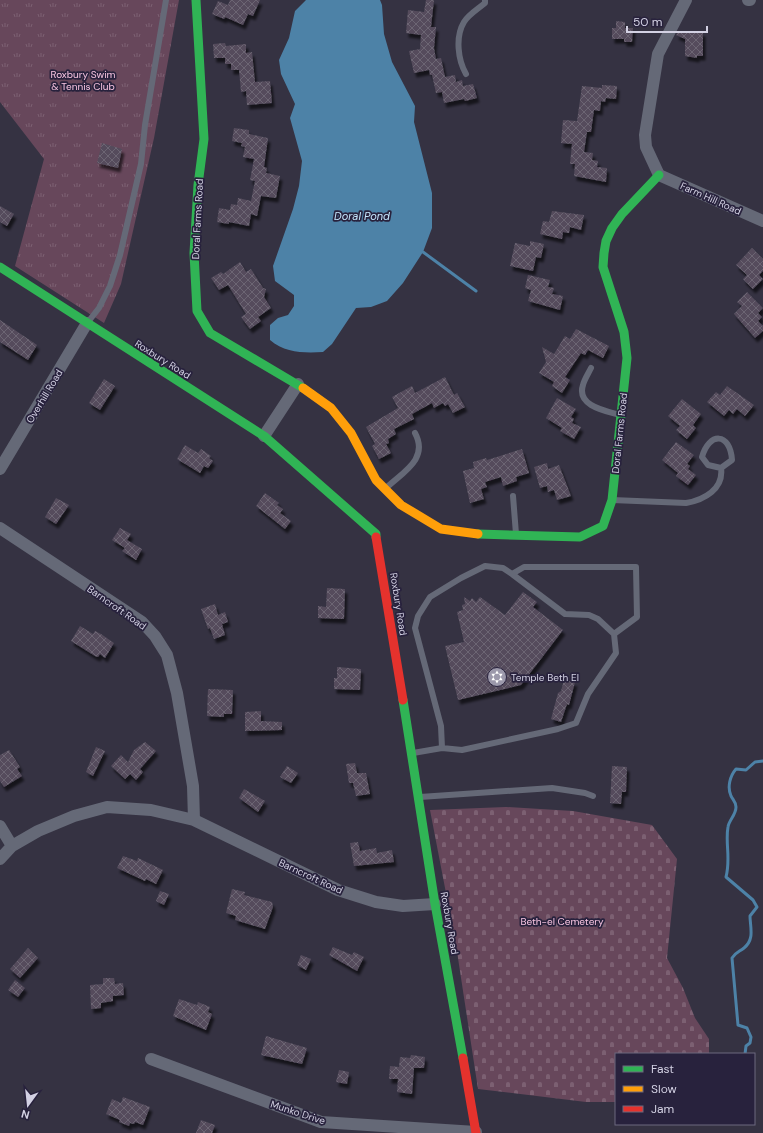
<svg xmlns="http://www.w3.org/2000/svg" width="763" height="1133" font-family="'DM Sans',sans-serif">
<defs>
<pattern id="cemetery-stones" width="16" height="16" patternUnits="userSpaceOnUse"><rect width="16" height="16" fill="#67475b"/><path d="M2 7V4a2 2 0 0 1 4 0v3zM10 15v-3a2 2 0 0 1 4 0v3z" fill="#7c6072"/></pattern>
<pattern id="park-tufts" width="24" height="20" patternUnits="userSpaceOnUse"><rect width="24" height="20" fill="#67475b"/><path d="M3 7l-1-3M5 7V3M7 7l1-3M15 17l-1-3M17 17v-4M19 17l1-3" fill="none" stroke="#7c6072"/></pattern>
<pattern id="building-cross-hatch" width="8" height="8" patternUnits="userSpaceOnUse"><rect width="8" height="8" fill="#544c5c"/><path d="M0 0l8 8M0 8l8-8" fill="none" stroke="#6c6573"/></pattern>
<filter id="shadow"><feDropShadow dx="2.5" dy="4.5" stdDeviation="1" flood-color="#0009"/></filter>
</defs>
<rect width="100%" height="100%" fill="#353242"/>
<path fill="url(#cemetery-stones)" d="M506,807L573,811L652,825L677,859L667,958L683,988L695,1018L709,1039V1054H616V1102H586L478,1089L456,945L430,810Z"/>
<path fill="url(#park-tufts)" d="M0,0H179L154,138L121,284L104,323L15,266L44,159L0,102Z"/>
<path fill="#4d82a7" d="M306,0H380L382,5L384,34L392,62L415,106L414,122L432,193V228L423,252L403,283L387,301L371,307L356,308L332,344L323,352C304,353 285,353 270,340V325L278,318L288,315L294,306V295L275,281L273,266L293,209L299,186L302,161L290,118L295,104L281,74L279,60L289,38L295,11Z"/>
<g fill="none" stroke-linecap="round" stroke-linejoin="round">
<path stroke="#4d82a7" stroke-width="3" d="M423,252L476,291
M745,1054L746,1046L750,1043L751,1037L747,1028L738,1025L732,958C736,952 739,952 744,948C755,939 750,927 750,916L757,907L753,900L726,877C731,858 725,843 728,827C729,820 736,815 736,807C736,802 733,800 731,796C727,787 730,776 736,769L746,770L755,762L763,761"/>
</g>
<path fill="url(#building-cross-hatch)" filter="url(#shadow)" d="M230,0H260L253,16L248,14L243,25L225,17L224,19L212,14L218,1L228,5Z
M426,0H434L431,27H436L434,48L436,59L441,58L445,77L455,75L456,82L462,80L463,86L473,84L477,98L465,101L464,99L444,103L442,92L436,93L432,75H430L429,70L414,73L409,51L420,49L421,35L406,33L408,10L424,12Z
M616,21L625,22V28H633L632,42H624V39H612V28H616Z
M678,32H703V56H697V58L685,56V39L676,35Z
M225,43L226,46L246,44V53L252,52L255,82L270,81L272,103L247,105L246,91L241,92L239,70H231V64H225V58H214L213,44Z
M602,85L617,86L616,99L606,98L605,102L601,101L600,111L594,110L591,132H587L584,152L593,153L592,160L598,161L597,167L607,168L606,182L574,176L575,164H570L572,144L561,143L563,120L577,121L582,86L602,88Z
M234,128L249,130V134L268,138L264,167L267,168L266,173L280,176L276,198L261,196L257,216L251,214L249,226L229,222V224L217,222L219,208L230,210L231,204L237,205L238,198L251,201L255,181L250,180L254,159L243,157L245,147L241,146L242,143L232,141Z
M102,143L122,149L118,168L97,163Z
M0,206L14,214L7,226L0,222Z
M552,211L584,215L581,230L570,227L569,233L563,232L562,239L540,234L543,221L549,222Z
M530,241L544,244L541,258L536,257L533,271L510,266L515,243L530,246Z
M752,248L763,259V271L759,275L763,279L753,289L743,279L747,275L736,265Z
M240,262L246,272L251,269L263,288L266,289L264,297L271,308L258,317L261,321L250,329L241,317L246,314L228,285L219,290L211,278L221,272L223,274Z
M528,275L550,280L548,287L554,288L552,294L563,296L560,310L528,301L531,290L525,288Z
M747,292L763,308L758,313L762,317L758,321L763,326V331L755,338L734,314L742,306L737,302Z
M0,320L37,345L28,360L0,342Z
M576,329L609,346L603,358L588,350L585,355L581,353L565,377L570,380L562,393L552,386L554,382L539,373L546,362L542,347L554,354L565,336L570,339Z
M445,377L454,395L457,393L465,407L453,413L448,404L445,406L443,403L434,408L432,403L412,414L414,419L394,429L396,434L388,439L389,443L386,444L391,453L379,459L372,446L375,444L366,427L398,408L392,397L412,386L415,393Z
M104,379L115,386L100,410L89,403Z
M727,386L754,405L745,416L737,409L733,414L729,410L724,416L707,402L716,392L720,395Z
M557,398L576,409L571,417L574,419L572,423L581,427L574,439L560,431L562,428L546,418Z
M682,399L701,414L693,425L696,428L687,439L676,430L680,426L668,416Z
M676,442L694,455L687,464L690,466L688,469L696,475L688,485L676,476L678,473L662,460Z
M185,445L198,453L201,449L211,456L209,458L213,461L208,468L204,466L200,473L177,459Z
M522,449L529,473L516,477L517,481L503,486L501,477L485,482L487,487L481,489L484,499L470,503L463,471L474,468L473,462L486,458L487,460Z
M547,463L548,469L559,465L571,496L557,500L554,490L548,492L547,486L540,488L534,467Z
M265,493L279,503L277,505L283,509L280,513L291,521L285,529L256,506Z
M56,498L69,505L56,524L45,517Z
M120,528L131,534L127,540L142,549L136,560L122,551L125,548L112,540Z
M327,588L345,589L344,619L318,618V606L326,607Z
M523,592L537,602L533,607L563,630L521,685L458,700L445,646L464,642L457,612L463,610L462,605L465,604L464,597L470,601L472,598L476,602L480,597L505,615Z
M215,604L218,615L225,612L228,622L222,624L225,635L214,639L210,628L208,629L201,609Z
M80,626L93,634L95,631L101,634L114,643L105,658L100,654L98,657L95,656L71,641Z
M337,667L361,669L360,690L334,689V678H337Z
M564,680L575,682L569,705L567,704L561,722L551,719L558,693L561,691Z
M208,689L233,690L232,714H224V717L207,716Z
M261,711V721L282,722V730L245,731V712Z
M145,742L156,751L140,769L143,772L136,780L130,774L125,779L111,766L121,755L128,762L134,750Z
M96,747L105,751L93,776L86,772Z
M9,750L20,767L17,769L22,776L4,787L0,781V755Z
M355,763L357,773H366L370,794L356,796L353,783H349L346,764Z
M287,766L298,773L291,783L280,777Z
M612,766L627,767L626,792H622L621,804L610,803Z
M244,789L265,801L258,812L239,798Z
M358,842L360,851L376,848L377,853L392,850L394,862L354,866L350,843Z
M123,856L137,861L138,858L163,870L156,884L146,879L145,881L117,868Z
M232,889L245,892L244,895L272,902L273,907L265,929L235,920L236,916L226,913Z
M160,891L169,894L164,905L156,901Z
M333,947L352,955L354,952L364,957L357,971L329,955Z
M28,948L38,958L20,978L10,969Z
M301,955L311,959L306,970L297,965Z
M103,978H114L115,984L123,983L124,995L113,996V1001L101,1003V1008L91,1009L90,985L103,984Z
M15,980L25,988L18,997L8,990Z
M179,999L197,1005L198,1002L210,1007L208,1012L212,1014L206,1030L173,1016Z
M266,1036L307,1048L302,1064L261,1055Z
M411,1055L425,1057L424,1068H414L412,1094L397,1092L398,1079H389L390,1066L399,1067L400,1057L410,1058Z
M339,1070L349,1072L347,1084L336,1082Z
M123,1097L150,1107L143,1125L135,1122L134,1124L130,1123L129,1126L119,1122L120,1120L106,1114L112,1099L121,1103Z
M201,1120L215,1125L212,1133H196Z"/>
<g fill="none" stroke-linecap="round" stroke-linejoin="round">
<path stroke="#656977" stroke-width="6" d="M466,74C458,60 455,37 464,22C469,14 478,9 485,3V0
M88,322L99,308L110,286L120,255L141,164L145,125L166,0
M591,368C588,374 584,380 583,385C576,406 606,411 620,415
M386,488C403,472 429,459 415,433
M513,496L516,534
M612,500L686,503C704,500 724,489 721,468L708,465L702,457C709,432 730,432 732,460L721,468
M512,574L524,567H636L637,617L614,634
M413,753L442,748L462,750L558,729L576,723L588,694L616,653L614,634L598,619L589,615L565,614L512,574L503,568L485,566L461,578L430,597L418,616L415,628L441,726L442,748
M420,797L552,788L585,793L593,796"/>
<path stroke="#656977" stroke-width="12" d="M686,0L658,54L645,135L646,147L659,175L763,221
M748,0H750
M264,436L298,384
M0,469L87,323
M0,528L142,622L155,636L167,655L177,693L193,786L194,820
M0,826L12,846
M0,859L12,846L38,831L74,816L107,807L151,810L194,820L338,890L376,902L403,906L435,904
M151,1059L321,1122L476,1132"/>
<path stroke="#30b455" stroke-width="9" d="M196,0L204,139L198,185L194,253L197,311L210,333L303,388
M0,267L264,436L376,534V537
M478,534L580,537L603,526L612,500L627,358L624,332L603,267L604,253L606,241L612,228L622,214L659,175
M403,700L435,904L463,1058"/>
<path stroke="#ff9f0a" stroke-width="9" d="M303,388L331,408L351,433L376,480L401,505L441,529L478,534"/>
<path stroke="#e5322d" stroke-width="9" d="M376,537L403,700
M463,1058L476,1133"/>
</g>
<defs>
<g id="synagogue-disc" transform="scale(1)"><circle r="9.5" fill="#9c99ab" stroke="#28223d"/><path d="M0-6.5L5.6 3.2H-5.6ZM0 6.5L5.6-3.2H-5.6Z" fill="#fff"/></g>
</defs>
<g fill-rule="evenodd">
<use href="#synagogue-disc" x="497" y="677"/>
</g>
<g text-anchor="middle" stroke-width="3.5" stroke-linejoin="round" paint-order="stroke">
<g font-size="10" fill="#f9c5e2" stroke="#28223d">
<text x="83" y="78">Roxbury Swim<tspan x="83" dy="12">&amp; Tennis Club</tspan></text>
<text x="562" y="925">Beth-el Cemetery</text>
</g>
<g font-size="10" fill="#d3d1e3" stroke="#28223d">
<text transform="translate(711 198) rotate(24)" y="4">Farm Hill Road</text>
<text transform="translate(197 219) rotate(-87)" y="4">Doral Farms Road</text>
<text transform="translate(163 359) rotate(32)" y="4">Roxbury Road</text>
<text transform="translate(44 396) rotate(-59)" y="4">Overhill Road</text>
<text transform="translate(619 433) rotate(-84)" y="4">Doral Farms Road</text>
<text transform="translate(399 604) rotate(81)" y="4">Roxbury Road</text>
<text transform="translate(117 607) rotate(35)" y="4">Barncroft Road</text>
<text transform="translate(311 876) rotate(25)" y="4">Barncroft Road</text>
<text transform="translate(450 923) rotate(80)" y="4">Roxbury Road</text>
<text transform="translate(298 1112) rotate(18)" y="4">Munko Drive</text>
</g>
<g font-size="10" fill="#d3d1e3" stroke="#28223d" text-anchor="start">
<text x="511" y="681">Temple Beth El</text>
</g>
<g font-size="11" font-style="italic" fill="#c6e7fe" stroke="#28223d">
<text x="362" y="220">Doral Pond</text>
</g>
</g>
<rect x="615" y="1053" width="140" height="72" fill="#28223d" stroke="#6c687f"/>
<rect x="623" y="1066" width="20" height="6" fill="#30b455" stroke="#6c687f"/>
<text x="651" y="1073" font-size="12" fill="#d3d1e3">Fast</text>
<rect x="623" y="1086" width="20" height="6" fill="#ff9f0a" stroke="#6c687f"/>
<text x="651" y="1093" font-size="12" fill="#d3d1e3">Slow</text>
<rect x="623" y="1106" width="20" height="6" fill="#e5322d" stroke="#6c687f"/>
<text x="651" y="1113" font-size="12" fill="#d3d1e3">Jam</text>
<g transform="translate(28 1105) rotate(195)" stroke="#28223d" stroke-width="3" paint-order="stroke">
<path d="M0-3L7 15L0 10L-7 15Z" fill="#d3d1e3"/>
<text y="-6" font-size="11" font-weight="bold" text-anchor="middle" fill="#d3d1e3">N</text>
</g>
<path d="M627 26v6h80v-6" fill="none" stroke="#d3d1e3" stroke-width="2"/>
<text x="633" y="26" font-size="12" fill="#d3d1e3" stroke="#28223d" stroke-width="3" paint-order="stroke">50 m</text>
</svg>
